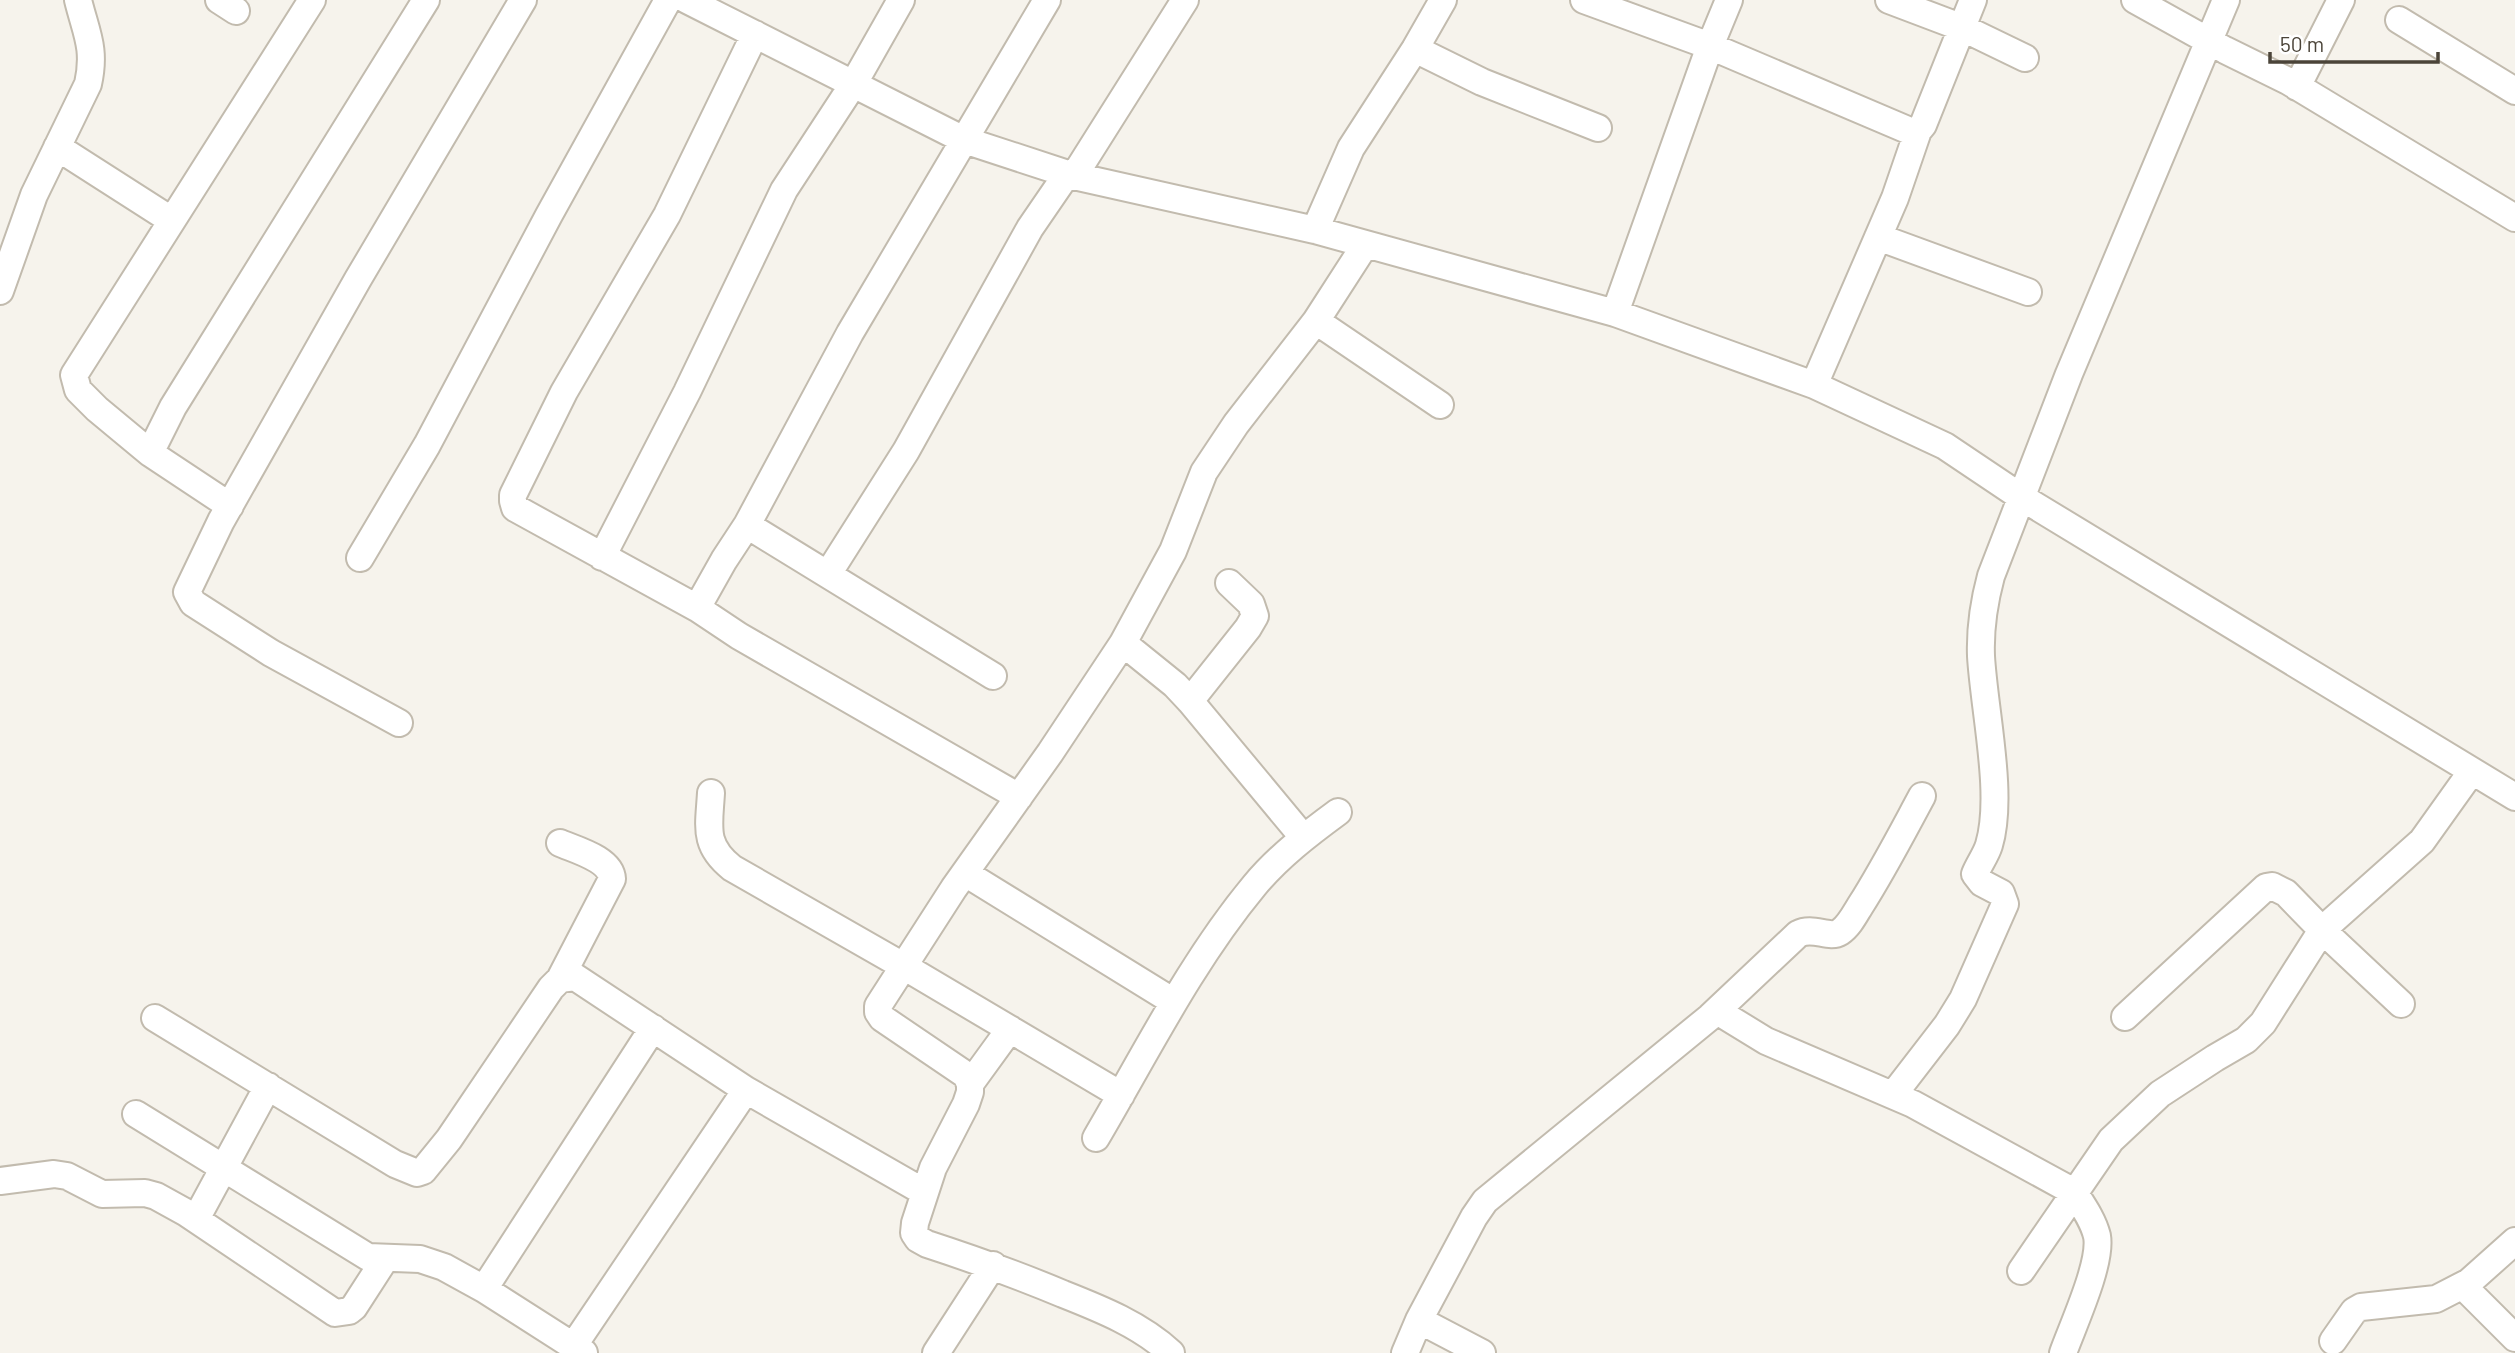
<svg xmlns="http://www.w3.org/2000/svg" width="2515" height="1353" font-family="Barlow,sans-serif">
<rect width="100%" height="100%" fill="#f6f3ec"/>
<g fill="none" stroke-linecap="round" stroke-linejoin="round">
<g stroke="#c2bbae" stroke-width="30">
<path id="minor" d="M219,0L236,11
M687,0L964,140L1074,176L1315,230L1615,313L1814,385L1945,446L2021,497L2515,797
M1584,0L1710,46L1910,131H1918L1923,125L1973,0
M1889,0L1963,28L2025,58
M2135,0L2225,50L2288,81L2515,218
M2399,20L2515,91
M755,34L667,215L564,392L513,495V501L515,508L697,608L739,636L1019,797
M1415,49L1482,82L1598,128
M2297,87L2341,0
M57,147L171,220
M1074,176L1185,0
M1315,230L1351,148L1415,49L1443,0
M1878,237L2028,292
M0,291L34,195L88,84C96,48 86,33 78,0
M1615,313L1710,46L1729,0
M1316,321L1440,405
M1814,385L1895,198L1918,131
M150,453L173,407L426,0
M230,506L150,453L97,409L78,390L74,375L312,0
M747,525L993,676
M602,557L687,392L784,190L854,83L901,0
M360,558L427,445L549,215L668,0
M828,574L906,451L1030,228L1067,174
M697,608L724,560L747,525L850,333L1047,0
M1123,643L1175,685L1190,701L1303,837
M1190,701L1248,628L1255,616L1251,604L1229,583
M399,723L271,653L193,603L187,592L221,521L358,279L523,0
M711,793C709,827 703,845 732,868L905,967L1121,1095
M560,843C576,850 611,859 612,879L560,979
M965,873L1174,1002
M1717,1011L1766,1041L1913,1104L2074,1192C2083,1206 2093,1220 2097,1236C2102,1263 2073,1325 2063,1353
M2125,1017L2266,887L2272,886L2286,893L2322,930L2401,1004
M155,1018L395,1164L417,1173L423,1171L449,1139L551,988L560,979L575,977L746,1090L924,1192
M970,1084L1010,1029
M1893,1095L1947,1025L1963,999L2005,904L2001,893L1982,883L1975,874C1979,864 1986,855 1989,845C2004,795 1984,710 1981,656C1980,629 1984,602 1991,576L2069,374L2226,0
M136,1114L368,1257L420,1259L444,1267L484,1289L584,1353
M1096,1138C1146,1053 1191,962 1254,886C1278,857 1308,834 1338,812
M0,1181L54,1174L67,1176L102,1194L145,1193L156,1196L185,1212L335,1313L349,1311L354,1307L385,1259
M196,1219L268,1086
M2021,1271L2111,1140L2160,1094L2215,1058L2246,1040L2263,1023L2322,930L2422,841L2472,771
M2463,1286L2515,1338
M484,1289L653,1028
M1419,1320L1482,1353
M2333,1341L2354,1311L2361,1307L2436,1299L2469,1282L2515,1241
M574,1345L746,1090
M936,1353L993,1265
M1171,1353C1141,1325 1101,1309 1063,1294C1018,1275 973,1259 927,1244L918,1239L914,1233L915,1223L933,1168L966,1104L970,1092V1084L966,1075L882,1018L878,1012V1006L954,888L1050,753L1123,643L1173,551L1204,472L1236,424L1316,321L1365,245
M1405,1353L1419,1320L1474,1217L1485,1201L1710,1017L1798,934C1813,926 1829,939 1840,932C1849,926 1855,914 1860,906C1883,870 1902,833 1922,796"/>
</g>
<use href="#minor" stroke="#fff" stroke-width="26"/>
</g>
<path d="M2270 52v10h168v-10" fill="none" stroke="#4b4439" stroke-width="3.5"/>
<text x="2280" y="52" font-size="21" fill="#4b4439" stroke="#ffffff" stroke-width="5" paint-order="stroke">50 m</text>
</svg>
